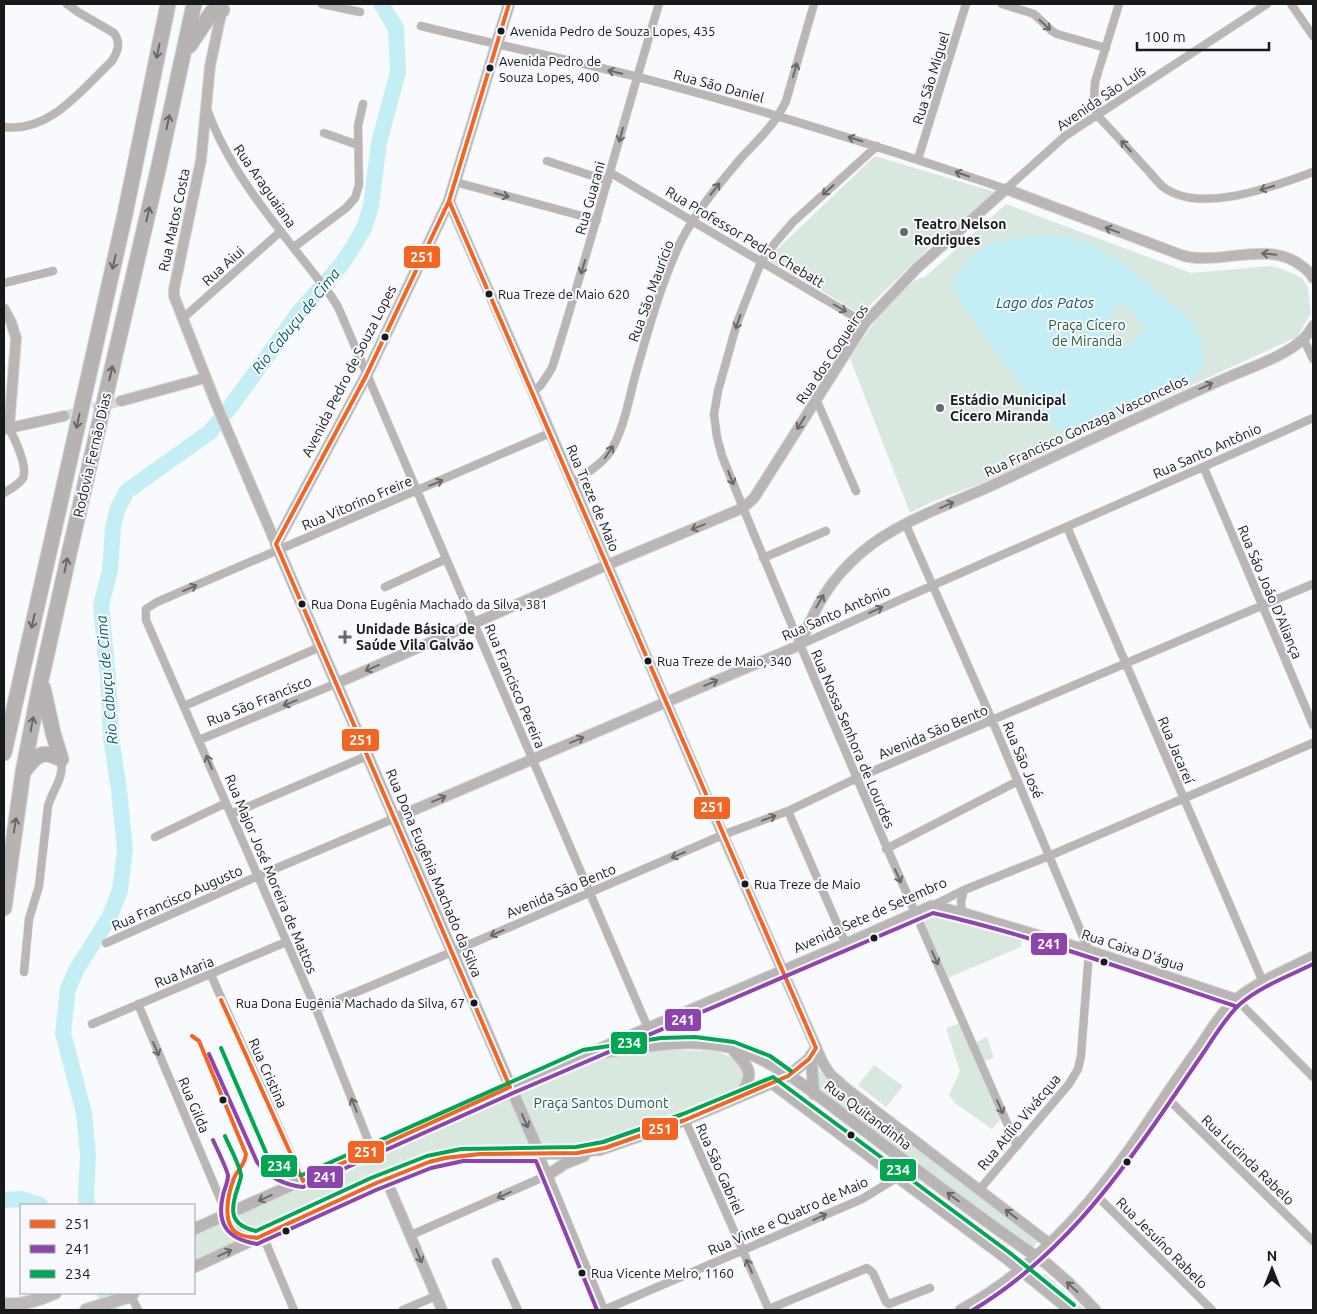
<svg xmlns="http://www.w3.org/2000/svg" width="1317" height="1314" font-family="Ubuntu,sans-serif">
<rect width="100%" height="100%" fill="#f9fafd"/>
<path fill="#d8e8de" d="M875,156L995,192L935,242L861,314L767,259Z
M1006,204L1191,273L1271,266L1282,269L1302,278L1308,288L1311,313L1297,337L1058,446C1034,459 1010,472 985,482C960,492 934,499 910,513L850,358C865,336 899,281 925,277Z
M936,909L1023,934L1021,947L945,979L918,917Z
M961,1023L1002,1118L992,1129L955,1103L949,1095L960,1071L946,1028Z
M987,1037L994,1058L983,1061L976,1042Z
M669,1050L717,1051L735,1059L746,1072L737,1091L722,1100L694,1111L586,1149L436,1156L352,1187L194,1262V1233L529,1085L596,1059Z
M874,1065L903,1086L886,1107L858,1085Z
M814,1067L1041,1238L1030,1251L815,1093Z
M1045,1274L1085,1310H1073L1039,1281Z"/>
<path fill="#c4eef5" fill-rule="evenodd" d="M1049,234L1080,239L1121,262L1192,321L1204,348V363L1192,380L1081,430L1067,433L1051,427L959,301L952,284L957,273L975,254L988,244L1002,240ZM1120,305L1127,306L1143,324L1144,330C1138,339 1130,344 1120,348L1112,341L1111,328L1115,309Z"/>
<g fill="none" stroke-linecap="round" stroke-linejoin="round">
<path stroke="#c4eef5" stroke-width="16" d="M4,1200L21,1199L40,1205
M87,1205L86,1196L88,1155L84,1113L63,1033L68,989L76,970L109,918L120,890L125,849L119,790L111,737L108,678L101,605L110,570L113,527L118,508L127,491L210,432L231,406L300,311L341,265L353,247L364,228L371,206L379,143L398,72L396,28L381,4
M105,1293L111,1310"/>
<path stroke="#d7d8db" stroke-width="10" stroke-dasharray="10 5" stroke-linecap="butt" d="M64,416L121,401"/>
<g stroke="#d6d6d8" stroke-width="9">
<path id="minor" d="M322,4L360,12
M1002,4L1034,14L1052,31L1057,34L1106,48
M1119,4L1095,82L1094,100L1097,115C1112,131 1127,147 1141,163C1148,170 1155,179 1162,186C1199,216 1274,186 1313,172
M1291,4L1313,36
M421,26C493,44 566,59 638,77C762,109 884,148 1006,189L1065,136L1267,4
M207,109C231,178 288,238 331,296L338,307L648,1028
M4,127C50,133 81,90 112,61C118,51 121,43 114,33L78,12L67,4
M324,133L358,145
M877,146L793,222L775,243L761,262L737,323L718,391L714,414L717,437L722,456C816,688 917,917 1017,1146
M918,159L966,4
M547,161L608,181
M611,173L865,323
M455,182L597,220
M294,247L346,208L355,198L359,185L358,126L363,104
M4,283L53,271
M182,319L281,231
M1304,340L1313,359
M533,392L541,385L552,368C590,248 622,125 659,4
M816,399L856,491
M1204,468L1313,725
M572,483C585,474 601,465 610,452C623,431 628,404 634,380C647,334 660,286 680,243C696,211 719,184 742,157C759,139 776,123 786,101L814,4
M4,493C10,489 19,485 23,478C28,467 15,439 9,428
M906,525L992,720L1089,951L1081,1056L1078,1069L1069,1084L980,1189
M1067,527L1263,982
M763,558L826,531
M385,587L446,559
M800,645C970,567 1143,495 1313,418
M184,706L320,647
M199,740L335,684
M788,811L846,944
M231,814L367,756
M155,837L226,803
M886,849L1018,781
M932,906L964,890L1049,856L1313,743
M962,913L961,901L964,890
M106,943L258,876L395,818
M24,972L29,919L39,886L48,806C54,786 64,780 61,759
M211,975L303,1181
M1237,1000L1313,1077
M138,1004L227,1215
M316,1009L452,952L725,834L788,811L857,778L992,720L1313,584
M92,1024L286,942
M1165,1096L1313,1241
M685,1120L769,1310
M372,1150L316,1009L146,620V609L157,602C288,545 419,490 550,433
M540,1155L604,1310
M1095,1194L1212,1310
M411,1235L548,1175
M263,1236L294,1310
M496,1262L518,1310
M131,1296L138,1310
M769,1309L867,1268L873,1273L886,1302L889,1304L930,1288
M403,1310L436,1296
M604,1310L862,1199L898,1177"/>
</g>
<g stroke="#d6d6d8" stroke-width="12">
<path id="tertiary" d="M223,5L210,66L201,160L174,289V296L217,406L276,544
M449,201L533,392L723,835L823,1063L830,1074L847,1089L1050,1244
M4,309L11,322L16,338L9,428
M121,401L205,378
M5,429L64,416
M335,684L607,565L743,508L754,498L865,323L917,268L1006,189L1184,256C1189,257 1194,258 1199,258C1233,260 1274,242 1303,267C1307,270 1311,273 1313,278
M395,818L800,645C816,606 829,580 862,552C897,522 951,504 993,485C1070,449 1146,413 1224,379C1250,367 1300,353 1313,326
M386,1179L442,1310"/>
</g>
<g stroke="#d6d6d8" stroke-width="13">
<path id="secondary" d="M509,4L449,201L366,376L276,544L540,1155
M734,1051C751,1069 754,1075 740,1096
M600,1053C643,1047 688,1037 732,1048C777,1060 820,1098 857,1125C920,1172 982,1220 1047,1264L1070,1284L1095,1310
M811,1055L814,1094
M772,1083L1006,1258L1070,1310
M599,1150L685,1120L788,1076L809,1059L816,1048
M548,1175L564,1164L584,1156
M227,1215C234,1232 239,1236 257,1238
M194,1229L510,1087L846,944L932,906L962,913L1089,951L1237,1000
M194,1267L374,1184L429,1162L462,1155L577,1153L605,1148
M961,1310C1041,1267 1102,1193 1151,1118C1167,1094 1183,1070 1200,1047C1211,1030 1222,1012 1237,999C1259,981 1288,970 1313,957"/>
</g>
<g stroke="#d6d6d8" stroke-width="14">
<path id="primary" d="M4,1304C21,1306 39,1300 55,1293
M86,1310L131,1296L133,1293"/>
</g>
<g stroke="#d6d6d8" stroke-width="17">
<path id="motorway" d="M189,46L212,12L222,10
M43,688L53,733L61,759
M4,753L125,214L168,4
M24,771C36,755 42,749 61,759
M4,908L23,772L41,680L69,554L158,170L194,4"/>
</g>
<use href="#minor" stroke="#bbb6b6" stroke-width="8"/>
<use href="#tertiary" stroke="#bbb6b6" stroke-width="10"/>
<use href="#secondary" stroke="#bab5b5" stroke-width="11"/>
<use href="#primary" stroke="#beb9b9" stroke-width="12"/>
<use href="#motorway" stroke="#b8b3b3" stroke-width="15"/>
<g stroke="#f8f9fe" stroke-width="8">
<path id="bus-1" d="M221,1000L303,1181L510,1087L276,544L366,376L449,201L509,4
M192,1036L199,1041L246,1154C245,1165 238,1169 234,1178C228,1194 220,1227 241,1235C246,1237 252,1237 257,1238L374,1184L429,1162L445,1158L480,1154L577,1153L605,1148L685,1120L788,1076L809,1059L816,1048L449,201"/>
</g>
<g stroke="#f8f9fe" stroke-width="8">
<path id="bus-2" d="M209,1054L257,1162C269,1178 284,1185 303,1187L513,1093L933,913C1035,936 1135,973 1235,1006
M213,1140C216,1147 228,1171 228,1176C228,1182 224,1190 223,1195C216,1225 228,1239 257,1244L376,1190L431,1168L463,1161H536L597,1310
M973,1310C1056,1260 1113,1185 1167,1106C1180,1087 1193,1068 1206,1049C1216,1034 1226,1017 1240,1004C1261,986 1289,976 1313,964"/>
</g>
<g stroke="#f8f9fe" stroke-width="8">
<path id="bus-3" d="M221,1048L267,1155C276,1167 287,1172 302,1175L583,1050L661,1038L695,1037L734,1042L770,1056L791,1071
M225,1136C228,1144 241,1167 241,1176C241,1179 239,1183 238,1187C230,1210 229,1225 256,1231L371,1178L427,1156L461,1149L576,1147L603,1142L683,1114L773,1077L1010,1253L1074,1305"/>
</g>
<use href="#bus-1" stroke="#f26522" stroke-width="4"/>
<use href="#bus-2" stroke="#8e44ad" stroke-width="4"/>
<use href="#bus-3" stroke="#00a651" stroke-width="4"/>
</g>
<defs><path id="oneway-shaft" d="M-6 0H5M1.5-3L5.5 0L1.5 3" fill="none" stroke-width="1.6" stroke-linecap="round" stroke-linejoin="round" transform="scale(1.25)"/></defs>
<g stroke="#6a6868">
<use href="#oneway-shaft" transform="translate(1045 25) rotate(43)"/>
<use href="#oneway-shaft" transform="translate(795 70) rotate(-74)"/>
<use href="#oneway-shaft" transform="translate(615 72) rotate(-167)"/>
<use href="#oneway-shaft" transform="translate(621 135) rotate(105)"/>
<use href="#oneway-shaft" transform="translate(855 139) rotate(-163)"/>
<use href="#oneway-shaft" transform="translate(1126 146) rotate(-132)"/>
<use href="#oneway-shaft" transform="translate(962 174) rotate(-161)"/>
<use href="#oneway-shaft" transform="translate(1267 188) rotate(163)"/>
<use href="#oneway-shaft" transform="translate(715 189) rotate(-52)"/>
<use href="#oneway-shaft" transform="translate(828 190) rotate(138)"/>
<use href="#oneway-shaft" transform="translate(502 195) rotate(15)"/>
<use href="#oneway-shaft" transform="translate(1112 230) rotate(-159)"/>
<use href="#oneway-shaft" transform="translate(1269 254) rotate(-175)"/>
<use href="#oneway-shaft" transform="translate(583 267) rotate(107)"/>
<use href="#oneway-shaft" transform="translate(840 308) rotate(30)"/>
<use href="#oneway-shaft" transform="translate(738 322) rotate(109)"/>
<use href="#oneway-shaft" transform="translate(1206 386) rotate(-24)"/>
<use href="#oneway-shaft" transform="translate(801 423) rotate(122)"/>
<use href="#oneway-shaft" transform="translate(609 452) rotate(-56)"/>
<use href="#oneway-shaft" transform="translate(731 478) rotate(68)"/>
<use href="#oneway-shaft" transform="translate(436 483) rotate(-23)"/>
<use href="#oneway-shaft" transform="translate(947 505) rotate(-24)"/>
<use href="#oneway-shaft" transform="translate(698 527) rotate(158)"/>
<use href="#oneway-shaft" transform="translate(190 588) rotate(-24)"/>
<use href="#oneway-shaft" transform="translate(820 601) rotate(-59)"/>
<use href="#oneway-shaft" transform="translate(876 610) rotate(-25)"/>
<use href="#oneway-shaft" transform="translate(372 668) rotate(156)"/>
<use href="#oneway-shaft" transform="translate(711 683) rotate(-23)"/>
<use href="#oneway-shaft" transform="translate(290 703) rotate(158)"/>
<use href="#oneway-shaft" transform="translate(577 740) rotate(-23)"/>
<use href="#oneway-shaft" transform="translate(209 762) rotate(-113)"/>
<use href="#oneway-shaft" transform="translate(439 799) rotate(-23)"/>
<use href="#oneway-shaft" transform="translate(769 818) rotate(-20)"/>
<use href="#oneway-shaft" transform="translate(678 855) rotate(157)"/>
<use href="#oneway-shaft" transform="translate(898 876) rotate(66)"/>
<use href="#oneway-shaft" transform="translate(497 933) rotate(156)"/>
<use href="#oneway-shaft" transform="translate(935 958) rotate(66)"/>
<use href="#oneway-shaft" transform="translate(156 1049) rotate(67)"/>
<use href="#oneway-shaft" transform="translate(354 1105) rotate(-112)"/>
<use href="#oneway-shaft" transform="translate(1000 1107) rotate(66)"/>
<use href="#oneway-shaft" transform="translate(504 1195) rotate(156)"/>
<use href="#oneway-shaft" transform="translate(1011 1214) rotate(-142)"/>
<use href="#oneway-shaft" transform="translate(820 1217) rotate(-24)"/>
<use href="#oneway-shaft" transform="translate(419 1256) rotate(67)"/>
<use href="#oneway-shaft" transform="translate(749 1266) rotate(-114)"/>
</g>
<g stroke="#686667">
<use href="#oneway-shaft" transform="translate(158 51) rotate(102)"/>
<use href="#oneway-shaft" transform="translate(168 122) rotate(-78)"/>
<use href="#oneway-shaft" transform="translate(148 214) rotate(-77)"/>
<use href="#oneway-shaft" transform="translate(114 262) rotate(103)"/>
<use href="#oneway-shaft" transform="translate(111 373) rotate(-77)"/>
<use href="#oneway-shaft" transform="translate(78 421) rotate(102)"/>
<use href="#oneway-shaft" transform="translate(66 565) rotate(-78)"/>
<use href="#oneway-shaft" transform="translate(33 621) rotate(103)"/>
<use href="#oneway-shaft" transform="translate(32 724) rotate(-79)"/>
<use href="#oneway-shaft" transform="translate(15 825) rotate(-81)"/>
</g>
<g stroke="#696768">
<use href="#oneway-shaft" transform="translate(525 1121) rotate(66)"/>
<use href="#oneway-shaft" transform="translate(953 1197) rotate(-143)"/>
<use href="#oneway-shaft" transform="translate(265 1198) rotate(156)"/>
<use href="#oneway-shaft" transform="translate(225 1253) rotate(-25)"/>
<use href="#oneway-shaft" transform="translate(1072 1287) rotate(-137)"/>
</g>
<g fill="#18191b" stroke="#f8f9fe" stroke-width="2">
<circle cx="501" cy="31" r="4.5"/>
<circle cx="490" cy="68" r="4.5"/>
<circle cx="489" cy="294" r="4.5"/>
<circle cx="385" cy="337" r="4.5"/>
<circle cx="302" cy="604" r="4.5"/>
<circle cx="648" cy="661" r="4.5"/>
<circle cx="745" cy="884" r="4.5"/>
<circle cx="874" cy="938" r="4.5"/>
<circle cx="1104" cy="962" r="4.5"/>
<circle cx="474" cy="1003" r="4.5"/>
<circle cx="223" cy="1100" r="4.5"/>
<circle cx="851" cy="1135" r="4.5"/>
<circle cx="1127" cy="1162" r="4.5"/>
<circle cx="286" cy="1231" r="4.5"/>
<circle cx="582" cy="1273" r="4.5"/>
</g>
<g fill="#67686a" stroke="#f8f9fe" stroke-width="2">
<circle cx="904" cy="232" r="5"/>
<circle cx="940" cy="408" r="5"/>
<path d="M342.5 629.5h5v5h5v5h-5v5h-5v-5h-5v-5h5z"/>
</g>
<g text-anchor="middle" stroke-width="4" stroke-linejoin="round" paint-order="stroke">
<g font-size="13" fill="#18191b" stroke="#f8f9fe" text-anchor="start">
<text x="510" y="36">Avenida Pedro de Souza Lopes, 435</text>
<text x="499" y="66">Avenida Pedro de<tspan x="499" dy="16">Souza Lopes, 400</tspan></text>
<text x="498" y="299">Rua Treze de Maio 620</text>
<text x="311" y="609">Rua Dona Eugênia Machado da Silva, 381</text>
<text x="657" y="666">Rua Treze de Maio, 340</text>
<text x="754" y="889">Rua Treze de Maio</text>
<text x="465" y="1008" text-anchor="end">Rua Dona Eugênia Machado da Silva, 67</text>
<text x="591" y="1278">Rua Vicente Melro, 1160</text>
</g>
<g font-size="14" fill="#18191b" stroke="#f8f9fe">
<text transform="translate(931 78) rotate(-73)" y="5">Rua São Miguel</text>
<text transform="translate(719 86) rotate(15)" y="5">Rua São Daniel</text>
<text transform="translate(1101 98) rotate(-34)" y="5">Avenida São Luís</text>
<text transform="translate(265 186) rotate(55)" y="5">Rua Araguaiana</text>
<text transform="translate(590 198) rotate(-74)" y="5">Rua Guarani</text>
<text transform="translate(174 220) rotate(-78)" y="5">Rua Matos Costa</text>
<text transform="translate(745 237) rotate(31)" y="5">Rua Professor Pedro Chebatt</text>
<text transform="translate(223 266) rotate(-42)" y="5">Rua Aiui</text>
<text transform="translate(651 291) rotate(-70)" y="5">Rua São Maurício</text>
<text transform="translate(832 354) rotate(-56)" y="5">Rua dos Coqueiros</text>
<text transform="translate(349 371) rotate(-63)" y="5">Avenida Pedro de Souza Lopes</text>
<text transform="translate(1086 426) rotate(-25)" y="5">Rua Francisco Gonzaga Vasconcelos</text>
<text transform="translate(1207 451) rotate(-24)" y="5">Rua Santo Antônio</text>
<text transform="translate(92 455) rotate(-77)" y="5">Rodovia Fernão Dias</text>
<text transform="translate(593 498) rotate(67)" y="5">Rua Treze de Maio</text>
<text transform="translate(357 503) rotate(-23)" y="5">Rua Vitorino Freire</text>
<text transform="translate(1270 592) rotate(67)" y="5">Rua Sáo Joáo D'Aliança</text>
<text transform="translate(836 613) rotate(-24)" y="5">Rua Santo Antônio</text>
<text transform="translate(515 686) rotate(67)" y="5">Rua Francisco Pereira</text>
<text transform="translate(259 701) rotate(-22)" y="5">Rua São Francisco</text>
<text transform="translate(933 732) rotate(-23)" y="5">Avenida São Bento</text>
<text transform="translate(853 739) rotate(67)" y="5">Rua Nossa Senhora de Lourdes</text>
<text transform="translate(1176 750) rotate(67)" y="5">Rua Jacareí</text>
<text transform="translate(1023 760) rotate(67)" y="5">Rua São José</text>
<text transform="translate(434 873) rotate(67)" y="5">Rua Dona Eugênia Machado da Silva</text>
<text transform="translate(271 874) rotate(67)" y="5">Rua Major José Moreira de Mattos</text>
<text transform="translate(561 891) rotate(-23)" y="5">Avenida São Bento</text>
<text transform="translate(177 898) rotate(-24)" y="5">Rua Francisco Augusto</text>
<text transform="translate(870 915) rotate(-24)" y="5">Avenida Sete de Setembro</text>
<text transform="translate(1133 950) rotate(18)" y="5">Rua Caixa D'água</text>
<text transform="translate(184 972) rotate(-22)" y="5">Rua Maria</text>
<text transform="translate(268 1073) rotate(66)" y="5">Rua Cristina</text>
<text transform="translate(194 1105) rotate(67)" y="5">Rua Gilda</text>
<text transform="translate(868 1115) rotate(37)" y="5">Rua Quitandinha</text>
<text transform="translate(1019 1122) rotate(-50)" y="5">Rua Atílio Vivácqua</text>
<text transform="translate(1248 1160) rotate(44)" y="5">Rua Lucinda Rabelo</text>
<text transform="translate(720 1169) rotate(66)" y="5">Rua São Gabriel</text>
<text transform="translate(788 1216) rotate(-24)" y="5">Rua Vinte e Quatro de Maio</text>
<text transform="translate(1162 1243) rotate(45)" y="5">Rua Jesuíno Rabelo</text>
</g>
<g font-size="14" font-weight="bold" fill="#18191b" stroke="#f8f9fe" text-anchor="start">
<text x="914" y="229">Teatro Nelson<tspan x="914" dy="16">Rodrigues</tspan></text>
<text x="950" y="405">Estádio Municipal<tspan x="950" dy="16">Cícero Miranda</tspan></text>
<text x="356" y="634">Unidade Básica de<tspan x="356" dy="16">Saúde Vila Galvão</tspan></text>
</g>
<g font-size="14" fill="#24633b" stroke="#f8f9fe">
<text x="1087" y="330">Praça Cícero<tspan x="1087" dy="16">de Miranda</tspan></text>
<text x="601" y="1108">Praça Santos Dumont</text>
</g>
<g font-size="15" font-style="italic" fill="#0b5f68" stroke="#f8f9fe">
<text x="1045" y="308">Lago dos Patos</text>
<text transform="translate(296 321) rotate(-51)" y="5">Rio Cabuçu de Cima</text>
<text transform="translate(107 680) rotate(-95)" y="5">Rio Cabuçu de Cima</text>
</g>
</g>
<g stroke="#f8f9fe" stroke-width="2">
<rect x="403" y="245" width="38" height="24" rx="5" fill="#f26522"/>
<rect x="341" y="728" width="39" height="24" rx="5" fill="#f26522"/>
<rect x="693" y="796" width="38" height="24" rx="5" fill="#f26522"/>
<rect x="1030" y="932" width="38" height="24" rx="5" fill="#8e44ad"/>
<rect x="664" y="1008" width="38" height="24" rx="5" fill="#8e44ad"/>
<rect x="610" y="1031" width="38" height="24" rx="5" fill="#00a651"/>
<rect x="641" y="1117" width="38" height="24" rx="5" fill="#f26522"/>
<rect x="347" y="1140" width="38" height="24" rx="5" fill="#f26522"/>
<rect x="260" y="1154" width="38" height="24" rx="5" fill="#00a651"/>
<rect x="879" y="1158" width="38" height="24" rx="5" fill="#00a651"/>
<rect x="306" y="1165" width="38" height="24" rx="5" fill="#8e44ad"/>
</g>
<g font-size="14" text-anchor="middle" font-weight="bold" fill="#fff">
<text x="422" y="262">251</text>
<text x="361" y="745">251</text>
<text x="712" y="812">251</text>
<text x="1049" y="949">241</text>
<text x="683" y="1025">241</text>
<text x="629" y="1048">234</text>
<text x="660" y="1134">251</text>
<text x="366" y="1157">251</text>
<text x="279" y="1171">234</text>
<text x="898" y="1175">234</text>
<text x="325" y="1182">241</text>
</g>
<rect width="1317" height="1314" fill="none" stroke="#18191b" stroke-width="10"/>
<rect x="20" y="1204" width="175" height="90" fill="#f8f9fe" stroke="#9e9fa3"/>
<rect x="30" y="1220" width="25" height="8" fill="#f26522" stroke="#9e9fa3"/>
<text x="65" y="1229" font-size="15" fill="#18191b">251</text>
<rect x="30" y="1245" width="25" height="8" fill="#8e44ad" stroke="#9e9fa3"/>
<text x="65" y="1254" font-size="15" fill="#18191b">241</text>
<rect x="30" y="1270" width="25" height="8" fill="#00a651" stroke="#9e9fa3"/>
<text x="65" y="1279" font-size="15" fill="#18191b">234</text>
<g transform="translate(1272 1269)" stroke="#f8f9fe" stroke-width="4" paint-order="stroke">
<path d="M0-4L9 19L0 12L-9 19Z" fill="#18191b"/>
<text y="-8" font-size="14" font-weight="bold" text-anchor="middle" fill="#18191b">N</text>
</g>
<path d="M1137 42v8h132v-8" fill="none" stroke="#18191b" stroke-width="2.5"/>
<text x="1144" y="42" font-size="15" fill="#18191b" stroke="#f8f9fe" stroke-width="4" paint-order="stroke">100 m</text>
</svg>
